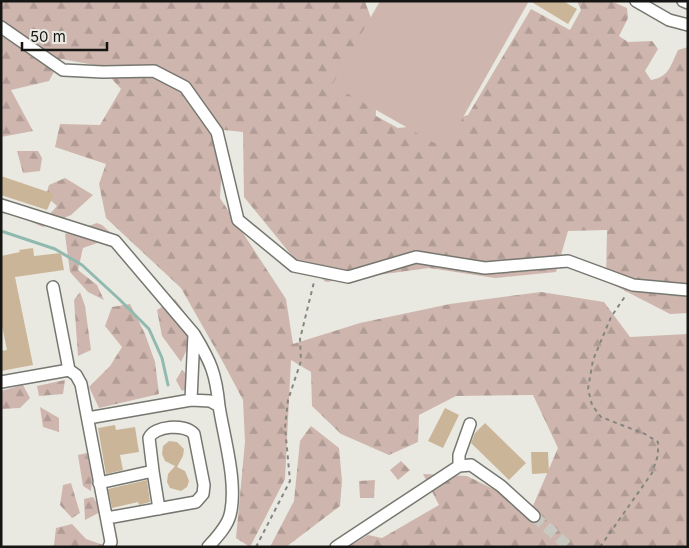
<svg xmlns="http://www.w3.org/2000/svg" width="689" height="548" font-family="Inter,sans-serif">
<defs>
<pattern id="forest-firs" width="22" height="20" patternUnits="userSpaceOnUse" patternTransform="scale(1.25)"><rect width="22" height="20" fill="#ceb6ae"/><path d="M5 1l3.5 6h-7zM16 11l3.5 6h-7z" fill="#b09c95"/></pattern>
</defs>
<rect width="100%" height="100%" fill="#e9e9e1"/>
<path fill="url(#forest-firs)" d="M1,1H365L374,27L376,116L398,128L437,124L468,115L531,9L570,30L581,10L577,1H611L627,8L628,18L619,36L628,42L652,41L658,49L645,71L651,80C669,77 671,65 678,50L688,47V313L670,314L606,281L607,230L568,231L556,272L495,278L429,268L326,282L293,257L244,197L243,132L224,130L220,198L286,299L293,344L360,323L450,304L541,292L604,302L630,337L688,334V547H349L368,535L382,538L439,505L423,474L467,476L532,508L558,448L533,395L456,396L419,415L418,442L389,455L341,434L312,406L311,372L291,360L285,479L250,547L236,538L245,442L243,400L224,364L181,288L106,218L99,184L106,164L55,147L60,124L100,125L121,89L100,66L61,59L49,81L11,90L33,131L1,137Z
M17,151H38L42,158L40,171L23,173Z
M65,178L93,195L71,215L43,227L20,217L1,213V200L48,216L57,206L46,196L49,185Z
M97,223L102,225L133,253L100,242L83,248L78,270L97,285L104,300L88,292L70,272L65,234Z
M80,292L85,306L91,350L78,356L74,300Z
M175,299L192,323L188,347L181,362L162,336L157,310Z
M130,304L145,334L155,362L159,394L99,408L89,387L110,366L122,347L105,326L112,307Z
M182,370L196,383L182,391L176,380Z
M65,380L63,394L39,396L37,386Z
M23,385L30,398L20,408L1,409V391Z
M40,407L59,418V432L43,427Z
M311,426L339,448L342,481L340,506L286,547H270L294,501L300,441Z
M87,453L92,479L91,491L83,486L78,455Z
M401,461L410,470L398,480L390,470Z
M375,480L374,498H360L359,481Z
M71,483L80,513L72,518L60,505L63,485Z
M93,497L102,511L85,520L84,499Z
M72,524L86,539L106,546L49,547L54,545L56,528Z"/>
<path fill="#ceb6ae" d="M380,1H529L445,149L332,85Z"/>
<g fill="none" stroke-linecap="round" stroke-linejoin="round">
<path stroke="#90baaf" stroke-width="3" d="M1,231L55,249L82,265L119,299L149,329L162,358L168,385"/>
</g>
<path fill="#cbb598" d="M530,1H563L577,9L568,24Z
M1,176L54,194L47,210L1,195Z
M33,248L34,256L61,253L64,270L15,277L33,365L1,371V351L7,350L1,321V256L20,252L19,250Z
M445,408L459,415L443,448L428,441Z
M485,423L526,463L509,480L471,443L475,433Z
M115,425L116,430L135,427L139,452L120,455L123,470L106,474L98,428Z
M169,441L177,442L184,449L183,456L177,467L185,471L189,481L187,487L181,491L170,488L167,482L168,474L175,466L165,461L162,454L163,446Z
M531,452H548L549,473L532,474Z
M147,480L150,502L139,505L138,502L112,508L108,489Z"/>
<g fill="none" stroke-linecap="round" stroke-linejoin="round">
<path stroke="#c9c9c2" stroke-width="11" stroke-dasharray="11 5.5" stroke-linecap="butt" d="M534,516L569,547"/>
<g stroke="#767770" stroke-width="14">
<path id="minor" d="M636,1L669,20L688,25
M683,1L688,3
M1,27L63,70L103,72L154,71L185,87L217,132L238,220L294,266L348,277L416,257L485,268L568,261L633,285L688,290
M1,205L115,241L194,334L191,400L210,401L219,406C224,438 238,484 230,515C227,527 216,538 208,547
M53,287L69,370
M194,334C211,362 216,374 219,406
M1,382L69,370L76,375L81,384L111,542L109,547
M88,418L191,400
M459,466V455L470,424
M153,471L159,509
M99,483L153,471L149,438C154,426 185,423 194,434L204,485L203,494L196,502L107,518
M336,547L459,466L471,465L501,486L534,516"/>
</g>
<path stroke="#858680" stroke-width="2" stroke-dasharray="4 4" stroke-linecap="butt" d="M256,547L290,481L285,427L288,400L301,361L300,339L314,282
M600,547L652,473L658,455V442L645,434L601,417L592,405L588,389L593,360L611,317L626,295"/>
<use href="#minor" stroke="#fff" stroke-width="11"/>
</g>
<rect width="689" height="548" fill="none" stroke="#151613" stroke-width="5"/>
<path d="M22 42v8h85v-8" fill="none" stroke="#151613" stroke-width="2.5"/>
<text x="30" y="42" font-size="15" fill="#151613" stroke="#e9e9e1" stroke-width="4" paint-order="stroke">50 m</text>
</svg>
